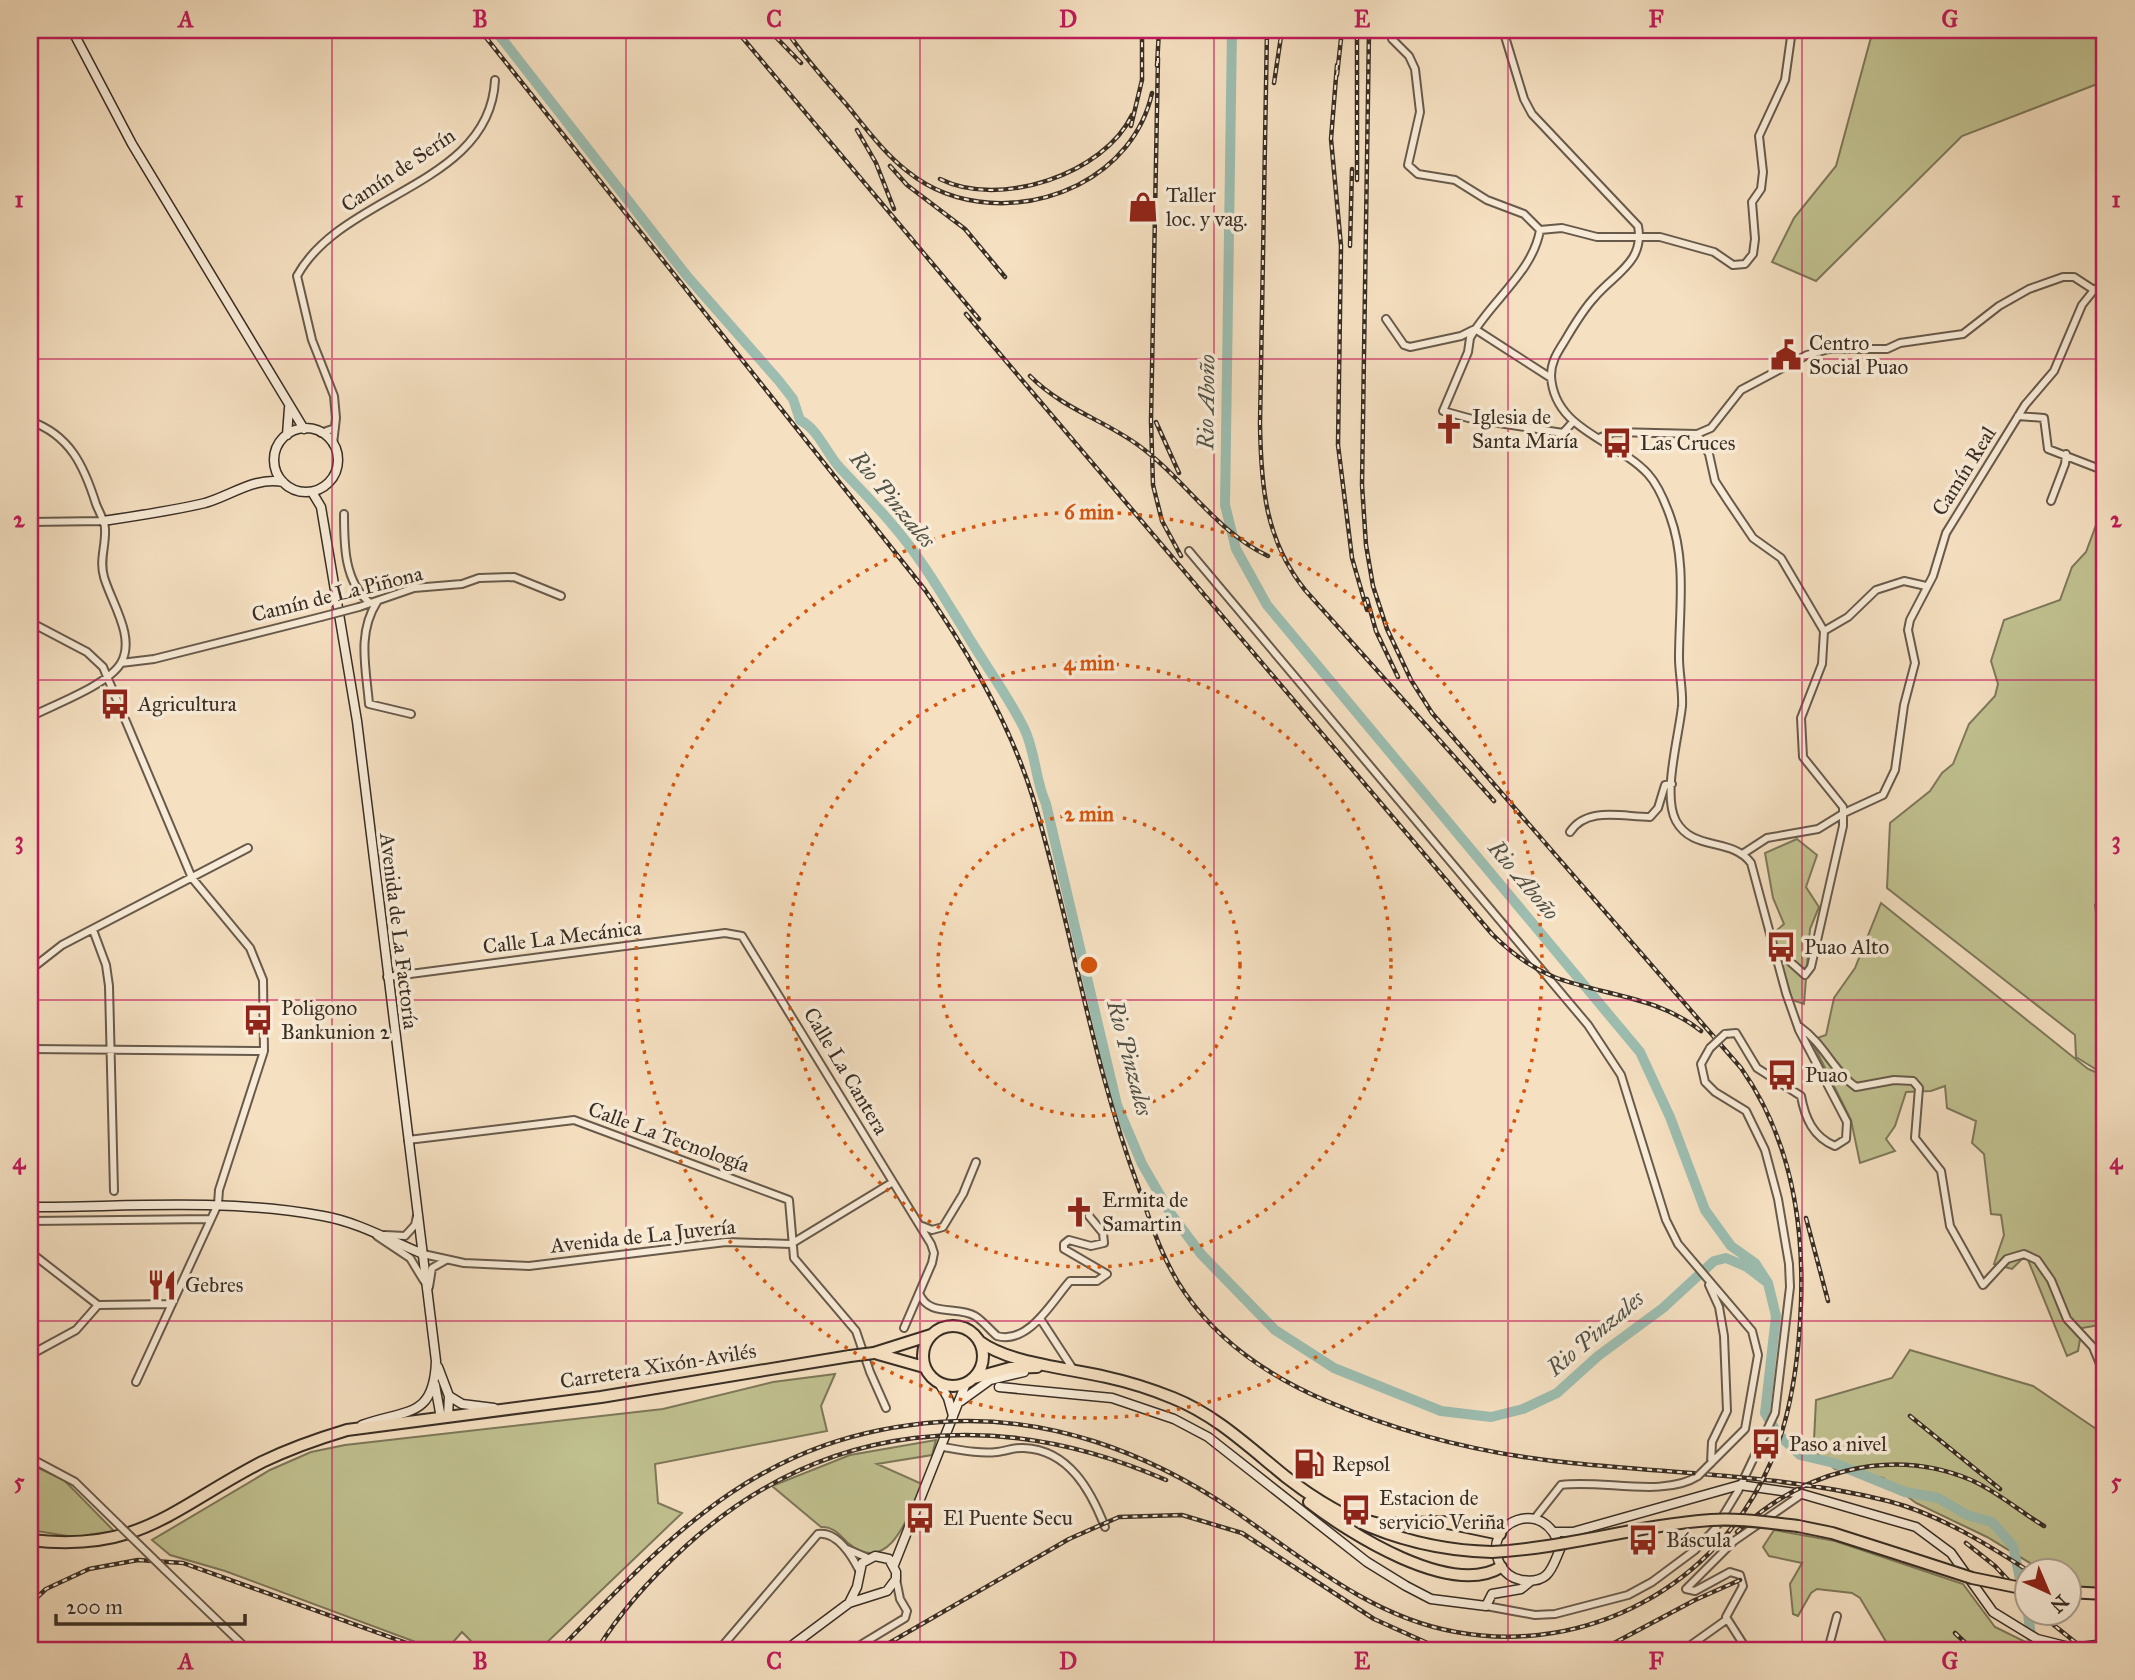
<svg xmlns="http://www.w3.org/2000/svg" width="2135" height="1680" font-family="'IM FELL Great Primer',serif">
<rect width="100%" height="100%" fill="#f5e0c1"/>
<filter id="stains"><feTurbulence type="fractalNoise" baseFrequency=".00286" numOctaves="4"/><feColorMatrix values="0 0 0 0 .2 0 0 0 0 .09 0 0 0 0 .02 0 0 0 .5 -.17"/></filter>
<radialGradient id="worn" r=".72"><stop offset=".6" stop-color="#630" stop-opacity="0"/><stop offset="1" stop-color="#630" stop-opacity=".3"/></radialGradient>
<path fill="#c1c190" stroke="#7d785a" stroke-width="2" d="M1873,30H2105V81L1962,136L1816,281L1772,262L1794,218L1836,166Z
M2105,501V909L2095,905L2105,975L2100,1001L2105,993V1075L2076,1057L2075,1035L1887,888L1890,823L1930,791L1942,773L1953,764L1969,724L1995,696L1998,684L1991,661L2004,620L2060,600L2072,567L2086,552Z
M1797,839L1817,855L1806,887L1819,907L1810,929L1804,1004L1792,1000L1776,944V931L1784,924L1773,898L1765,853Z
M1881,903L2088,1069L2105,1076V1316L2099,1325L2082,1328L2078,1351L2067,1356L2026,1255L2012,1269L1994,1264L2004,1235L2001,1215L1991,1214L1984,1154L1972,1143L1976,1121L1947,1108L1945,1086L1931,1091L1906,1092L1895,1126L1886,1139L1895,1151L1860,1163L1851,1120L1811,1040L1826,1035L1834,998L1855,968Z
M1910,1350L2033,1386L2105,1435V1588H2069L2068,1572L2043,1571L1987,1537L1916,1503L1883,1478L1835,1469L1818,1455L1814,1440L1816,1400L1892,1378Z
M835,1374L821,1406L827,1431L655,1464L658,1503L682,1513L539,1650H480L462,1632L446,1650H437L225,1571L170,1555L152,1540L270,1470L311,1452L345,1445L663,1409L773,1382Z
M936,1440L932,1455L877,1464L922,1484C909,1513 890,1578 848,1543C840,1535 833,1526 821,1527L772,1486L850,1455Z
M30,1464L64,1480L114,1531L74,1537L30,1530Z
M1774,1530L1835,1541L1963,1584L1995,1627L2042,1650H1891L1860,1598L1852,1593L1817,1589L1811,1593L1798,1616L1793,1614L1790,1584L1802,1563L1769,1556L1763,1547Z"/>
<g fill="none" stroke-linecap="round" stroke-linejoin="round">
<path stroke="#9cbdb0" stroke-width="10" d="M495,30L687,276L779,381L793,399L800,420C819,430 826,453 840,468C857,486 875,504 891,523C920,556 943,596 966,633C985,665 1007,694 1024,728C1036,753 1035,780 1046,804L1117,1105L1142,1164L1171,1214L1201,1254L1275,1330L1334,1368L1441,1411L1491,1417L1523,1409L1557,1393L1598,1356L1663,1308L1714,1261L1726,1258L1747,1267L1768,1283
M1232,30L1225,505L1236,549L1267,605L1640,1052L1670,1117L1705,1210L1731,1246L1755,1263L1768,1283L1776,1316L1765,1413L1778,1434L1800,1455L1834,1463L1905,1492L1938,1498L1967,1515L1992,1522L2013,1546L2026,1607
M2028,1614L2033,1650"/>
<g stroke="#685a4b" stroke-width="10">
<path id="street" d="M1390,30L1392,39L1409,56L1415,69L1420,112L1408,165L1418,174L1455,180L1487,200L1524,214L1540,230C1533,272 1490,302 1470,338L1468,352L1443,411L1472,419L1563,433L1572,423
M1503,30L1524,99L1532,114L1638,226C1645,262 1614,274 1594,298C1582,311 1573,327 1564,342C1557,353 1551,362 1551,376C1554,431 1617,440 1648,474C1658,485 1665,502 1670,516C1687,562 1679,611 1679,658C1679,674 1683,690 1682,706C1679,736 1662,795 1676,821C1693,852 1732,837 1751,863L1786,993L1799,1030L1847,1122L1846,1139L1835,1146C1813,1137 1805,1118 1801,1096L1757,1068L1736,1033L1725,1034
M1540,230L1562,228L1597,237H1660L1714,252L1733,265L1745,264L1753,254L1755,239L1752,202L1761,189L1763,172L1759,136L1785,80L1792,30
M1386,319L1404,345L1410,347L1461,336L1473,330
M1475,329L1551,378
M2018,416L2044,418L2048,449L2105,471
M30,421C70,435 84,466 96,504C99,512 105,521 105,529C106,546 99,560 104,577C111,602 136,637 121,663C108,685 53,705 30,717
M321,433L335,428
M1697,434L1709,454L1715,481L1728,501L1753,538L1781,558L1824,631
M1599,438L1614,432L1697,434L1711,428L1741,390L1807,355L1829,349H1887L1900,343L1963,334L1999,306L2029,289L2063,277H2074L2094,290
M333,444L336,418L334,396L312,340L297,276C342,193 490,186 495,80
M2051,501L2065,464L2066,454
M344,514C344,545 344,582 370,603
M30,522L103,521
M1189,551L1588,1025L1621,1075L1666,1220L1678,1244L1752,1331L1758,1355L1745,1429L1711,1463
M377,602C357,633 366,668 369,704L411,714
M359,607L414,588L462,584L479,578L514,577L561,596
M30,622L87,652L103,667L192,878L250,948L263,980L264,1051L219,1190L218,1204L136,1382
M1824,631L1848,617L1876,590L1904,581L1926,586
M121,663L154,659L321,617
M1570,832C1587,806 1623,817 1650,817L1658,808L1665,785L1672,784
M1744,853L1767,838L1818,829L1844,813L1883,795L1895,770L1904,705L1915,663L1908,630L1910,620L1933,576L1946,533L2025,405L2054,371L2082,305L2094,290L2105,283
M93,930L106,965L109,986L114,1191
M1775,956L1786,958L1805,975L1811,967L1843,826V807L1803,757L1801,718L1822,664L1824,631
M30,970L62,945L248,848
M387,977L725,933L742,936L931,1244L934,1253L932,1263L904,1328
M1800,1027C1824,1044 1835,1073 1856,1087L1894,1080L1913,1081L1919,1088L1915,1138L1941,1171L1950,1226L1983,1285L2007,1259L2024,1254L2037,1260L2051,1280L2067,1319L2093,1347L2105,1376
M30,1049L264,1051
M408,1140L574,1120L789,1200L794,1258L856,1331L870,1372L886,1408
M30,1224L32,1221L211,1219
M922,1226L932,1230L943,1227L963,1194L976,1162
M385,1235L405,1236L415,1225L417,1216
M377,1236L410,1258L424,1281
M30,1252L98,1305L172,1304
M423,1254L464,1263L529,1266L726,1242L791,1244L893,1182
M1709,1285L1719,1307L1724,1336L1727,1411L1712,1442L1711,1463
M429,1287L432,1268L446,1260
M919,1293C929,1318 957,1305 975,1316C983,1321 990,1330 997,1336C1029,1345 1053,1300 1070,1281H1097L1107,1274L1064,1249V1244L1069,1240L1091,1246L1104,1243L1103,1233L1089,1216
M1041,1320L1073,1369
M30,1355L76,1330L98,1305
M943,1447C961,1450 979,1454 997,1452C1006,1451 1015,1447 1024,1448C1069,1450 1091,1491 1105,1527
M30,1458L75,1482L120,1526
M1535,1518L1561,1485C1601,1479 1664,1498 1698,1476
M847,1549L868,1558
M165,1570L248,1650
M1486,1606L1535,1615L1555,1614L1628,1595L1652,1582L1695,1550L1715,1529L1738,1491L1775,1413L1790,1287L1789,1264L1778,1199L1765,1150L1746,1111L1715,1092L1705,1082L1701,1064L1710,1048
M862,1644L905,1618L907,1611L900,1599L896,1579
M709,1650H710
M719,1650L818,1534C837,1531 852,1556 859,1570
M1684,1650L1726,1620
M1747,1650L1726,1617L1743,1586L1740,1575L1730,1572L1695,1591L1686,1589L1734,1541L1802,1494
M1828,1650L1837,1616"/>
</g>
<g stroke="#392e24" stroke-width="11">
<path id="secondary" d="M72,30L132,144L304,429
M274 460a32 32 0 1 1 64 0a32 32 0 1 1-64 0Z
M287,435L289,408
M312,492L321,507L357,721L436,1361C434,1419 406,1409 362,1425
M103,521C137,516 171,511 205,503C230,496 256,476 283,482
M30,1207C127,1207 227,1198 323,1216C358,1222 391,1241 423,1254
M438,1367L449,1396L448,1417
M939,1383L948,1398L953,1416
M435,1385L441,1418
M999,1387L1112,1398L1174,1419L1208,1437L1367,1562L1406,1586L1431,1599L1486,1606L1492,1594L1521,1589L1531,1581
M449,1396L462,1404L494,1408
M961,1401L990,1380L1024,1372
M1554,1532H1573L1740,1485L1802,1494L1916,1527L1951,1553L1993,1612L2037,1639L2073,1648L2105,1644
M1560,1549C1547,1493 1479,1523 1500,1564C1504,1572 1511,1578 1521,1580C1554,1585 1552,1562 1564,1541
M894,1565L966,1383
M786,1650L849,1603L887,1591L896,1579V1572L889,1559L875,1556L862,1563L857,1587L849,1603"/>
</g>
<g stroke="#392e24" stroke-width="14">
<path id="highway" d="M923 1356a30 30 0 1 1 60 0a30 30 0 1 1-60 0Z
M979,1341C1010,1364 1068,1368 1106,1377C1129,1382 1151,1389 1173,1398C1216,1415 1250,1448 1286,1477C1347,1525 1414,1550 1492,1552
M874,1353L931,1335
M878,1354L924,1367
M974,1378L1010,1368L1037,1367
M1309,1502C1349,1533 1451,1598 1501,1567
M1364,1520L1379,1524L1443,1522L1500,1534
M1798,1526L1832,1533L1904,1556
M30,1540C140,1553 173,1508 262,1462C289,1449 317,1439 347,1430L601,1397L850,1356
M2068,1592L2105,1594"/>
</g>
<use href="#street" stroke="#f8ebd7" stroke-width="6"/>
<use href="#secondary" stroke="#f8ebd7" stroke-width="8"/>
<use href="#highway" stroke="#f5e0c1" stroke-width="10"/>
<g stroke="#392e24" stroke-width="4.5">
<path id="rail" d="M480,30L925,590C969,653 1010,724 1033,798C1072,927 1091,1059 1138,1186C1151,1223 1162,1260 1185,1293C1221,1345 1272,1378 1329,1402C1406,1435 1489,1455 1572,1463C1678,1474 1784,1475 1888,1501C1938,1514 1987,1544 2030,1572
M736,30L979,319
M769,30L801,63
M786,30C803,56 825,80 846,104C865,127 883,152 907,171C955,210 1023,212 1078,185C1115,166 1143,134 1152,93
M1267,30L1260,424C1261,486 1265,540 1305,590L1494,801
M1158,58L1151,421L1153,485L1162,521L1181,556
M1337,65L1331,139L1341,246L1338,445L1352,558L1367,610
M1157,66L1159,30
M1337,75L1342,30
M1274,83L1282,30
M1131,126L1142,80V30
M857,130L876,163L894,209
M890,166L907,185L965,229L1005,277
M940,179C1000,209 1104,174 1132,115
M1357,180V30
M1350,246L1352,169
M966,314L1492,934C1510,952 1530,967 1554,977C1605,996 1657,996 1701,1031
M1030,376C1063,409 1102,419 1138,445C1185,479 1215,531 1268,556
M1156,422L1179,473
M1367,599L1376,631L1398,677
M1806,1218L1828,1301
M1910,1416L2000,1489
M1737,1532C1800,1473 1888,1445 1971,1480C1998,1492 2019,1511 2044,1526
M1966,1543L1995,1566L2026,1599
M30,1604L46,1589L89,1569L138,1560L183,1563L426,1650
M2040,1614L2085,1650
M1955,1633L1973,1650
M559,1650C675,1530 763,1435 940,1422C1046,1414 1147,1452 1233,1510C1303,1558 1370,1617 1456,1632C1587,1656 1717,1586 1770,1464C1792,1415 1799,1357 1801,1303C1804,1219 1790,1137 1741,1068L1432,713L1411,680L1387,629L1373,586L1366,545L1362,485L1369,30
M597,1650C621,1610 652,1577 686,1546C824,1420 997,1406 1166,1480
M877,1650L1069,1539L1119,1517L1182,1515L1242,1533L1374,1619L1443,1650
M1601,1650L1695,1600L1740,1580"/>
</g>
<use href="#rail" stroke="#f8ebd7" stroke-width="2" stroke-dasharray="5" stroke-linecap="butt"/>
<g stroke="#685a4b" stroke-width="10" stroke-linecap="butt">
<path id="street-bridge" d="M321,617L359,607
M1710,1048L1725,1034
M1698,1476L1711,1463
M120,1526L165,1570"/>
</g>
<g stroke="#392e24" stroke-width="14" stroke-linecap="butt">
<path id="highway-bridge" d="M850,1356L874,1353
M1492,1552C1567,1548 1638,1525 1711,1520C1740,1518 1769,1523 1798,1526
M1904,1556L1972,1578L2026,1589"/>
</g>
<use href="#street-bridge" stroke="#f8ebd7" stroke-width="6"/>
<use href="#highway-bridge" stroke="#f5e0c1" stroke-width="10"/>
</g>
<path fill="none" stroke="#c2185b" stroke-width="2" stroke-opacity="0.55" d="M332,30V1650M626,30V1650M920,30V1650M1214,30V1650M1508,30V1650M1802,30V1650M30,359H2105M30,680H2105M30,1000H2105M30,1321H2105"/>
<g fill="none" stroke="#d6550e" stroke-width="3.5" stroke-dasharray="3.5 7">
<circle cx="1089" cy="965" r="151"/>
<circle cx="1089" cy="965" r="302"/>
<circle cx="1089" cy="965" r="453"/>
</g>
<defs>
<g id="shop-bare" transform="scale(2.415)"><path d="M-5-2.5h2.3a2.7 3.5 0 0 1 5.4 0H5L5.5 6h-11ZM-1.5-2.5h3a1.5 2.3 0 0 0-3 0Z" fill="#8f2418" stroke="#f8ebd7" stroke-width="2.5" paint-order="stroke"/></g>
<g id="civic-bare" transform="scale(2.415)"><path d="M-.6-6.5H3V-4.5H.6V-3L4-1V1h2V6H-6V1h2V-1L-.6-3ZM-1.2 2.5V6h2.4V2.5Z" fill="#8f2418" stroke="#f8ebd7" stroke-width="2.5" paint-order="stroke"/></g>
<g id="church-bare" transform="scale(2.415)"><path d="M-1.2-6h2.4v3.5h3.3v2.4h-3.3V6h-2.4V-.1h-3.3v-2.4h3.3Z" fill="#8f2418" stroke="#f8ebd7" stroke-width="2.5" paint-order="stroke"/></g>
<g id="bus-bare" transform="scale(2.415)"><path d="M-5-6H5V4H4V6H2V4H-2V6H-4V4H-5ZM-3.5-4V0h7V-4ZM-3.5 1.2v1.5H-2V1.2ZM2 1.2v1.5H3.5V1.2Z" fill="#8f2418" stroke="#f8ebd7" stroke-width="2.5" paint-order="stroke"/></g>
<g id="restaurant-bare" transform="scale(2.415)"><path d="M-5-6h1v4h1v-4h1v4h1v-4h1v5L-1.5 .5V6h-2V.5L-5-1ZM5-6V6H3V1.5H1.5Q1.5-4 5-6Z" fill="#8f2418" stroke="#f8ebd7" stroke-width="2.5" paint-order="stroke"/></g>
<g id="fuel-bare" transform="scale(2.415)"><path d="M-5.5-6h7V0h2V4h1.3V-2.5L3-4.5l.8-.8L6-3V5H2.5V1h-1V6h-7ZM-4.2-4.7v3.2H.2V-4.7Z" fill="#8f2418" stroke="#f8ebd7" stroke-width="2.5" paint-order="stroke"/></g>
</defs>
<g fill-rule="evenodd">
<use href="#shop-bare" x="1143" y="207"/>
<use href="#civic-bare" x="1786" y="355"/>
<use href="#church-bare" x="1449" y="429"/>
<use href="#bus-bare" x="1617" y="443"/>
<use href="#bus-bare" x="115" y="704"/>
<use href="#bus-bare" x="1781" y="947"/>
<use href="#bus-bare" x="258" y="1020"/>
<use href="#bus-bare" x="1782" y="1075"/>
<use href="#church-bare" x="1079" y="1212"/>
<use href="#restaurant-bare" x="162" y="1285"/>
<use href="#bus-bare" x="1766" y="1444"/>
<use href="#fuel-bare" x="1309" y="1464"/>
<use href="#bus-bare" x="1356" y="1510"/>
<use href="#bus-bare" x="920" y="1518"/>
<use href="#bus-bare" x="1643" y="1540"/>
</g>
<g text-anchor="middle" stroke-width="7" stroke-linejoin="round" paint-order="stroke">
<g font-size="21" fill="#392e24" stroke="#f8ebd7">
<text transform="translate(398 170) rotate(-34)" y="7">Camín de Serín</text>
<text transform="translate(1964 471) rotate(-58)" y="7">Camín Real</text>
<text transform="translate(337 594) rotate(-14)" y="7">Camín de La Piñona</text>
<text transform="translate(399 931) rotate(83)" y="7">Avenida de La Factoría</text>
<text transform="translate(562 937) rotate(-7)" y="7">Calle La Mecánica</text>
<text transform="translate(846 1071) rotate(59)" y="7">Calle La Cantera</text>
<text transform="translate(669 1137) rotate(20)" y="7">Calle La Tecnología</text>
<text transform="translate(643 1236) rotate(-6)" y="7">Avenida de La Juvería</text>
<text transform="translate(658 1366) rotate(-9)" y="7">Carretera Xixón-Avilés</text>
</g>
<g font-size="21" fill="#392e24" stroke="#f8ebd7" text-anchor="start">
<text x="1166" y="202">Taller<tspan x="1166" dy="24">loc. y vag.</tspan></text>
<text x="1809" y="350">Centro<tspan x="1809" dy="24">Social Puao</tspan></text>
<text x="1472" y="424">Iglesia de<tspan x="1472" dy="24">Santa María</tspan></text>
<text x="1640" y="450">Las Cruces</text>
<text x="138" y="711">Agricultura</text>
<text x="1804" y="954">Puao Alto</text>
<text x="281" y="1015">Poligono<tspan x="281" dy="24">Bankunion 2</tspan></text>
<text x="1805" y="1082">Puao</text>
<text x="1102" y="1207">Ermita de<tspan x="1102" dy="24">Samartin</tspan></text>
<text x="185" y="1292">Gebres</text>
<text x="1789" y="1451">Paso a nivel</text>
<text x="1332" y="1471">Repsol</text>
<text x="1379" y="1505">Estacion de<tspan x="1379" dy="24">servicio Veriña</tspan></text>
<text x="943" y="1525">El Puente Secu</text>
<text x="1666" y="1547">Báscula</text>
</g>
<g font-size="23" font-style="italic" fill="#525247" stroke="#f8ebd7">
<text transform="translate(1206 402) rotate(-89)" y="8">Rio Aboño</text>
<text transform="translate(893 499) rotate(50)" y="8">Rio Pinzales</text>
<text transform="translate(1524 880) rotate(50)" y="8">Rio Aboño</text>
<text transform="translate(1130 1058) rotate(75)" y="8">Rio Pinzales</text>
<text transform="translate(1595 1333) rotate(-40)" y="8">Rio Pinzales</text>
</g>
</g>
<circle cx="1089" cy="965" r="10" fill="#d6550e" stroke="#f8ebd7" stroke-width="3.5"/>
<g font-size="21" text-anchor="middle" font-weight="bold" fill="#d6550e" stroke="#f8ebd7" stroke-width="7" stroke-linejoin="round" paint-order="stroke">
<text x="1089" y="519">6 min</text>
<text x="1089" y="670">4 min</text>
<text x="1089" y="821">2 min</text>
</g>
<rect width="2135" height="1680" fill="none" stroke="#f5e0c1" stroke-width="77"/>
<g transform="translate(2048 1592) rotate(136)"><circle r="33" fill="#f8ebd7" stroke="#ac9f8f" stroke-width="2"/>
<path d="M0-5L12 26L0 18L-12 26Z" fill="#8f2418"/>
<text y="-10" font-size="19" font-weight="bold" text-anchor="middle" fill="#392e24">N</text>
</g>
<path d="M56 1614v10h189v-10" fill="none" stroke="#392e24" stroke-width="3.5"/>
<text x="66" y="1614" font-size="21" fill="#392e24" stroke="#f8ebd7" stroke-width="5" paint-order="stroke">200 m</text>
<rect x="38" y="38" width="2058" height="1604" fill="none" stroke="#c2185b" stroke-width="2.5"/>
<g font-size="23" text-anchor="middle" font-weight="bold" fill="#c2185b">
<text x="186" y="27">A</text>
<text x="480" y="27">B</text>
<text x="774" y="27">C</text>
<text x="1068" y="27">D</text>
<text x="1362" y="27">E</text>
<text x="1656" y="27">F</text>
<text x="1950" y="27">G</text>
<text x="19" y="207">1</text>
<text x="2116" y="207">1</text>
<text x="19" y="527">2</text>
<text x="2116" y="527">2</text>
<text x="19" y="848">3</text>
<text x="2116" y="848">3</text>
<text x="19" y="1169">4</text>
<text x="2116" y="1169">4</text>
<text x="19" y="1489">5</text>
<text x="2116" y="1489">5</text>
<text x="186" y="1669">A</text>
<text x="480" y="1669">B</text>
<text x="774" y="1669">C</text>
<text x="1068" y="1669">D</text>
<text x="1362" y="1669">E</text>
<text x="1656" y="1669">F</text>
<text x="1950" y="1669">G</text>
</g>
<rect width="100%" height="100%" filter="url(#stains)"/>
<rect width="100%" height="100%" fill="url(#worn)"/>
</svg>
